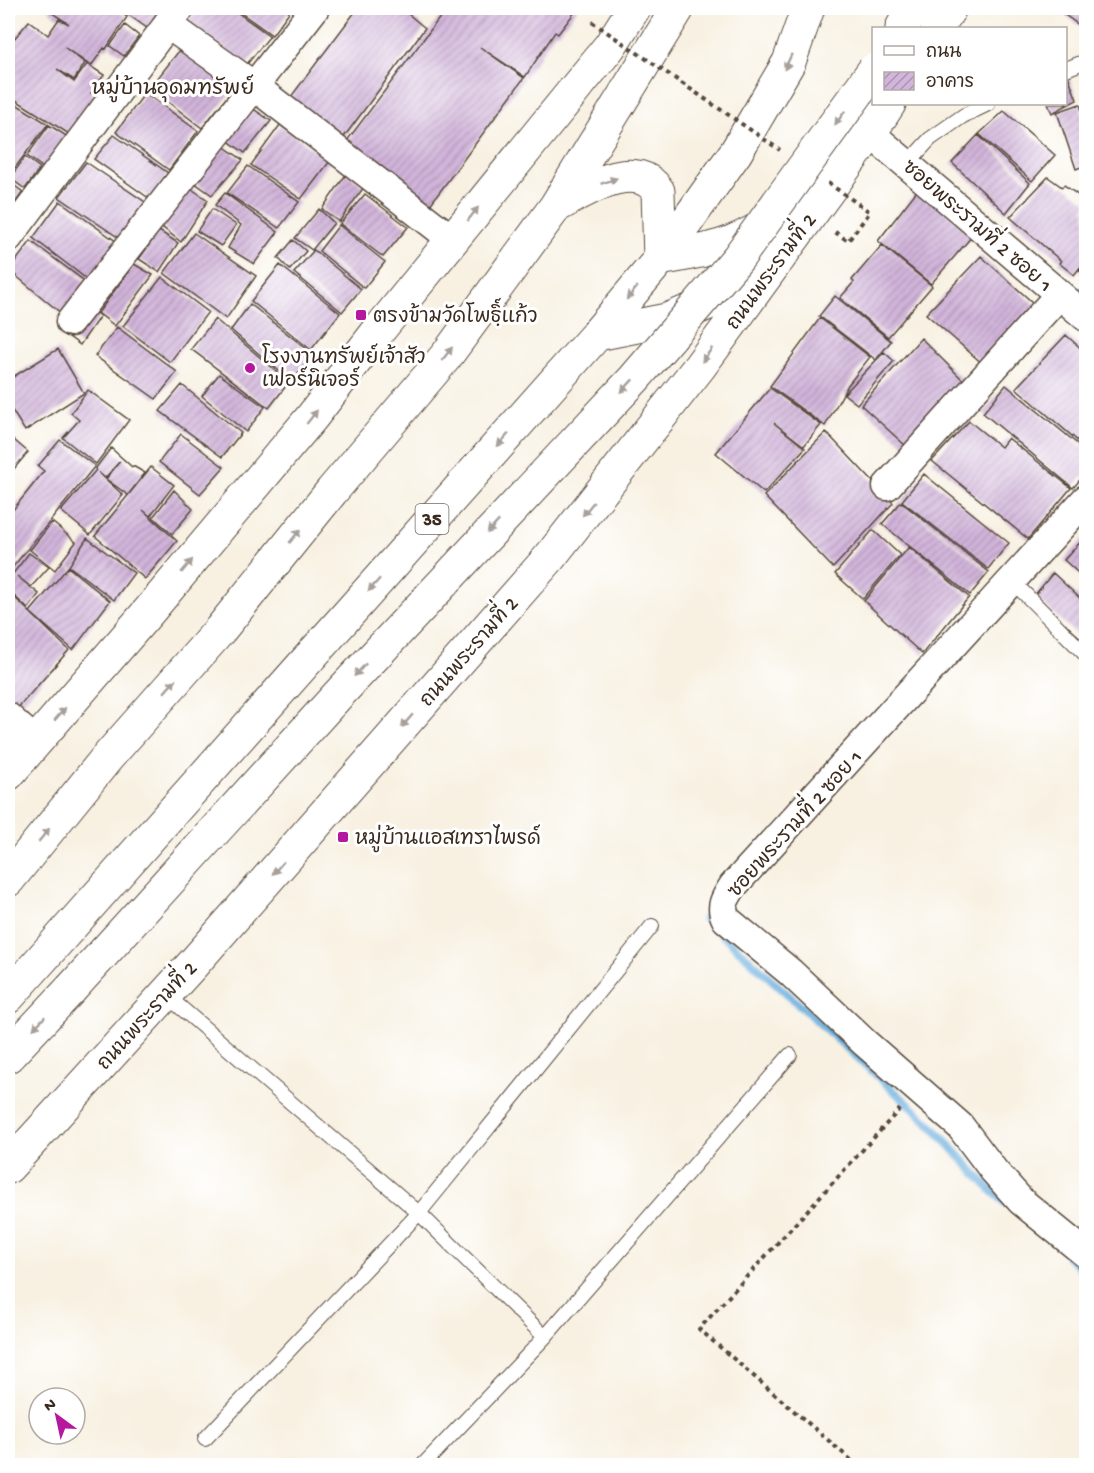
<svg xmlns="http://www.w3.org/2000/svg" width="1094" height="1473" font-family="'Gochi Hand','Playpen Sans Thai',sans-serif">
<defs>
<pattern id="building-hatch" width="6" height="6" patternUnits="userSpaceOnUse" patternTransform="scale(1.5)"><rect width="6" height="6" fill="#d2b5db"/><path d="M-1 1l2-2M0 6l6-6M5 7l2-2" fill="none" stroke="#ac93b1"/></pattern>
</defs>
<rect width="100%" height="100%" fill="#fff"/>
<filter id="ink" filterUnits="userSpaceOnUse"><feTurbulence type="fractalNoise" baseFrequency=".0167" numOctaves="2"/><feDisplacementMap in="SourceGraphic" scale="12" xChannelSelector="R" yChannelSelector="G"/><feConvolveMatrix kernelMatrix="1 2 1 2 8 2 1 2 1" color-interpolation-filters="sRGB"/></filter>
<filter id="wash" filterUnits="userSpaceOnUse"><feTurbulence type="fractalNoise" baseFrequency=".008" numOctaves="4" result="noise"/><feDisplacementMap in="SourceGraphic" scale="24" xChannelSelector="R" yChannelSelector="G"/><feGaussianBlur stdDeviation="1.35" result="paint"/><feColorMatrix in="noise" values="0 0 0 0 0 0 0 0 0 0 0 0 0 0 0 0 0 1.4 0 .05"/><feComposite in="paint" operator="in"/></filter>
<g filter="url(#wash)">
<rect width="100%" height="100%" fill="#f8f1e2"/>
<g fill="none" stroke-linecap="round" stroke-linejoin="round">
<path stroke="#68afdf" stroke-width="8" d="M705,919L928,1122L991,1190L1006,1203
M1068,1257L1086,1273"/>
</g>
<g id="blocks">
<path fill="url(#building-hatch)" d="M52,8H114L127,17L106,49L104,48L91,66L64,47L85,63L74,80L57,69L74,82L87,64L104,75L91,93L98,98L69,134L8,95V46L29,21L48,35L59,19L69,24L49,11Z
M119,8H163L147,28Z
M197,8H231L270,36L247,64L187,22Z
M234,8H292L272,35Z
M358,8H401L425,28L344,137L290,98Z
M447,8H578L558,34L555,32L525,77L480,47L524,78L430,205L346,142Z
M1055,8H1086V30Z
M125,25L139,36L124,56L110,46Z
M182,47L235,87L202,128L150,88Z
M1066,70L1077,100L1052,113L1048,104H1066Z
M145,93L198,131L169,170L116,132Z
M8,99L48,124L8,177Z
M1080,104L1086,125V165L1076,169L1057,112Z
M252,108L271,121L245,153L227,140Z
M1004,111L1055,155L1032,181L979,134Z
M49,125L68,137L45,169L27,156Z
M280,125L330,161L301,199L251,165Z
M114,135L168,173L150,199L94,159Z
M978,135L1030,183L1006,213L952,163Z
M223,146L243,160L212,195L195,183Z
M25,157L40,168L25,189L10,178Z
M86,162L148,204L122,240L59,197Z
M248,166L299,202L279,228L227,193Z
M347,173L364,187L339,222L322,209Z
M1048,177L1062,187L1064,185L1086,201V207L1082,213L1086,209V260L1074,275L1059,263L1061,261L1010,217Z
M8,181L23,192L8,213Z
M190,188L208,200L181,242L162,227Z
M919,188L973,235L931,284L878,241Z
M225,193L278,232L254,264L228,248L241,225L215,205Z
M365,194L408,227L383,257L340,224Z
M60,201L117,242L88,280L33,238Z
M212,209L236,225L221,246L197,231Z
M319,209L334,223L312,250L295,238Z
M339,225L385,262L364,288L319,251Z
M159,231L178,243L159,272L139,259Z
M194,233L256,276L226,319L164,273Z
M293,240L306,251L290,270L278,258Z
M31,241L87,283L62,314L9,270Z
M882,245L932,286L888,337L840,298L854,282L852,280Z
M314,250L361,289L342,312L294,273Z
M981,256L1053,321L1000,379L926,314Z
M1086,261V276L1079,270Z
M134,264L153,275L115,326L98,313Z
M280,265L340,313L311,350L251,301Z
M162,277L208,312L170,362L123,326Z
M835,296L891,341L876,360L819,316Z
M250,304L313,354L292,382L231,330Z
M86,306L100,316L80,345L65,334Z
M820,318L870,357L848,385L825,426L770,386Z
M215,319L289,382L269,408L191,349Z
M117,327L177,372L156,399L95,356Z
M1066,335L1086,353V448L1016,388Z
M921,338L965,382L907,447L861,405Z
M58,349L84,393L25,431L8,404V380Z
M884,352L894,361L857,404L844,394Z
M219,374L265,407L246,432L202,396Z
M182,385L241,433L222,457L160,411Z
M1006,385L1086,451V473L1073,488L983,413Z
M770,388L821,425L804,446L774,423L805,448L764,493L716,453Z
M88,390L129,420L96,464L63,438L79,420L71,413Z
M969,421L1001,447L1008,438L1071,488L1028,539L932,461Z
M826,432L893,503L833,568L764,496Z
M181,434L224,467L200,494L159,462Z
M8,435L28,452L8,476Z
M60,440L95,466L8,573V516L44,471L38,466Z
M111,448L132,467L133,466L145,473L128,495L106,479L120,461L105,478L98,472L123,495L90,535L61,511L96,470L95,469Z
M151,467L174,485L150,516L143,510L177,541L145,579L95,536Z
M924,474L1009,543L988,569L902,501Z
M174,490L193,509L172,534L153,517Z
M901,502L989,572L970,595L882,524Z
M52,522L76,542L55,570L30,550Z
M873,530L900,555L863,599L835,574Z
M1086,536V580L1064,560Z
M87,538L134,573L114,600L69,566Z
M909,547L969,597L922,654L864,601Z
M29,553L49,567L31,587L17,576L39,594L28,609L8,590V580Z
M68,567L110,601L73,650L30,612Z
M1053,573L1086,604V643L1034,596Z
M8,591L69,650L16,710L8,701Z"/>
</g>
</g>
<g filter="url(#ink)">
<use href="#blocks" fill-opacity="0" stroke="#57483b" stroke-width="1.5"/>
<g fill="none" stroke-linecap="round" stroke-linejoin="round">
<g stroke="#57483b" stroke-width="16">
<path id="service" d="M1066,69L1086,61
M907,164L930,139L963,116L988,104
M1012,581L1086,655
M165,994L419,1213L545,1337
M205,1439L419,1213L652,926
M422,1466L545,1337L790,1055"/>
</g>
<g stroke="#57483b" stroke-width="31">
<path id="minor" d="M167,24L254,86L453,240
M870,133L1086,317
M8,238L180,8
M70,322L315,8
M887,486L1059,295
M1086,499L733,886C726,897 719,906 726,919L790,972L865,1043L960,1126L994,1171L1021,1201L1086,1254
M8,717L36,742"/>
</g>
<g stroke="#57483b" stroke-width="35">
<path id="secondary" d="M937,28L950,8
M8,774L150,610L312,417L379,330L610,46L634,8
M8,1167L193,964L550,557L700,366L870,133L889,104"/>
</g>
<g stroke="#57483b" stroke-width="35">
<path id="primary" d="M902,28L913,8
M556,206C583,192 635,156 658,191L660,259C685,254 709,251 732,242C770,226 804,200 838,177
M597,334L667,320L721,298L779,258
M8,880L106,759L220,630L332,491L447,355L556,206L678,8
M8,997L597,334L660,259L736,152L789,62L808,8
M8,1056L71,989"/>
</g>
<path stroke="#57483b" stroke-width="4" stroke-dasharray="4.5 4.5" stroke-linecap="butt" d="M835,232L848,241L870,212
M858,1466L699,1329L900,1109"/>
<use href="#service" stroke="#fff" stroke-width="14"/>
<use href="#minor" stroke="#fff" stroke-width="28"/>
<use href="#secondary" stroke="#fff" stroke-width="33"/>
<use href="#primary" stroke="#fff" stroke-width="33"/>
<g stroke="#57483b" stroke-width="35" stroke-linecap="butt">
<path id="primary-bridge" d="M71,989L338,695L634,379L738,258L874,70"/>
</g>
<path stroke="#57483b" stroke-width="4" stroke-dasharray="4.5 4.5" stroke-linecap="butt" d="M592,22L780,150
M828,183L870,212"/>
<use href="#primary-bridge" stroke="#fff" stroke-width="33"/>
</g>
<defs><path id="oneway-solid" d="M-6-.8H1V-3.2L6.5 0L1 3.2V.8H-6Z" transform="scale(1.5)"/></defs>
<g fill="#a79f9a">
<use href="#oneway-solid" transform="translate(788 62) rotate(115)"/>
<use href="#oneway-solid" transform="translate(840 118) rotate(126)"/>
<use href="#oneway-solid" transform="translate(609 181) rotate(-19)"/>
<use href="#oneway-solid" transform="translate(473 214) rotate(-52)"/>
<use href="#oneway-solid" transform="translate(632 293) rotate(130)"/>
<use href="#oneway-solid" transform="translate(447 354) rotate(-52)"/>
<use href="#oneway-solid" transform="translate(707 355) rotate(126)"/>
<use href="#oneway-solid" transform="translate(627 386) rotate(133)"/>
<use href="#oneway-solid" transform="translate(312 417) rotate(-52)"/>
<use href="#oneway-solid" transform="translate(503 440) rotate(132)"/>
<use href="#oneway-solid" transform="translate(588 509) rotate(129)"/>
<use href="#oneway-solid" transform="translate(493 527) rotate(133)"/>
<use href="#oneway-solid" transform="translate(295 536) rotate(-51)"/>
<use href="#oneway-solid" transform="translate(187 566) rotate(-50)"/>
<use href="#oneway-solid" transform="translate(374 585) rotate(132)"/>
<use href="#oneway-solid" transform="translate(360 670) rotate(133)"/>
<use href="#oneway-solid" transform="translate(170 686) rotate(-49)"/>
<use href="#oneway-solid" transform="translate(60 714) rotate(-49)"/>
<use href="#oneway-solid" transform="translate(407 721) rotate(131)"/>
<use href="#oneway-solid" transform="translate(44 835) rotate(-51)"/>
<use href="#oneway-solid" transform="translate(278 868) rotate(131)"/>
<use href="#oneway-solid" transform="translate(39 1023) rotate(133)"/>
</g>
</g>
<g fill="#b5179e" stroke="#fff" stroke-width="2">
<rect x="355" y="309" width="12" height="12" rx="3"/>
<circle cx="250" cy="368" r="6"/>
<rect x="337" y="831" width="12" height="12" rx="3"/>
</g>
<g text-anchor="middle" stroke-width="6" stroke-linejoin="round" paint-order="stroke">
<rect fill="#fff" stroke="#766a62" stroke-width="1.5" x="415.5" y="504" width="33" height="30" rx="4.5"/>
<g font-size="18" font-weight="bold" fill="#3b2a1e">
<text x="432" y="525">35</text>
</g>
<g font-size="20" fill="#3b2a1e" stroke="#fff">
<text transform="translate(978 225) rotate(41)" y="7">ซอยพระรามที่ 2 ซอย 1</text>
<text transform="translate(770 271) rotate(-54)" y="7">ถนนพระรามที่ 2</text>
<text transform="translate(468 651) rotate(-49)" y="7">ถนนพระรามที่ 2</text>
<text transform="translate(794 823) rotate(-48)" y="7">ซอยพระรามที่ 2 ซอย 1</text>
<text transform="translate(146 1015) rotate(-48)" y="7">ถนนพระรามที่ 2</text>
</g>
<g font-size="20" fill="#3b2a1e" stroke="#fff" text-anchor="start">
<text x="373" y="322">ตรงข้ามวัดโพธฺิ์แก้ว</text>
<text x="262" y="363">โรงงานทรัพย์เจ้าสัว<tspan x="262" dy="23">เฟอร์นิเจอร์</tspan></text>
<text x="355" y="844">หมู่บ้านแอสเทราไพรด์</text>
</g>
<g font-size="21" fill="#3b2a1e" stroke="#fff">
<text x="173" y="94">หมู่บ้านอุดมทรัพย์</text>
</g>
</g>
<rect width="1094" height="1473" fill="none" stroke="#fff" stroke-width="30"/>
<rect x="872" y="27" width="195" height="78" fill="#ffffff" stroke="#b1aaa5" stroke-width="1.5"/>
<rect x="884" y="46" width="30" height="9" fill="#ffffff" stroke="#b1aaa5" stroke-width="1.5"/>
<text x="926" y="57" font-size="18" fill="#3b2a1e">ถนน</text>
<rect x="884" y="72" width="30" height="18" fill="url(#building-hatch)" stroke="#b1aaa5" stroke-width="1.5"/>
<text x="926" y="87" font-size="18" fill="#3b2a1e">อาคาร</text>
<g transform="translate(57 1416) rotate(327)"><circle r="28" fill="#ffffff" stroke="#b1aaa5" stroke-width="1.5"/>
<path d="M0-4.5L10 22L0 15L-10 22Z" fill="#b5179e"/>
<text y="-9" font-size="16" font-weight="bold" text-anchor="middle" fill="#3b2a1e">N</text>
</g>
</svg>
